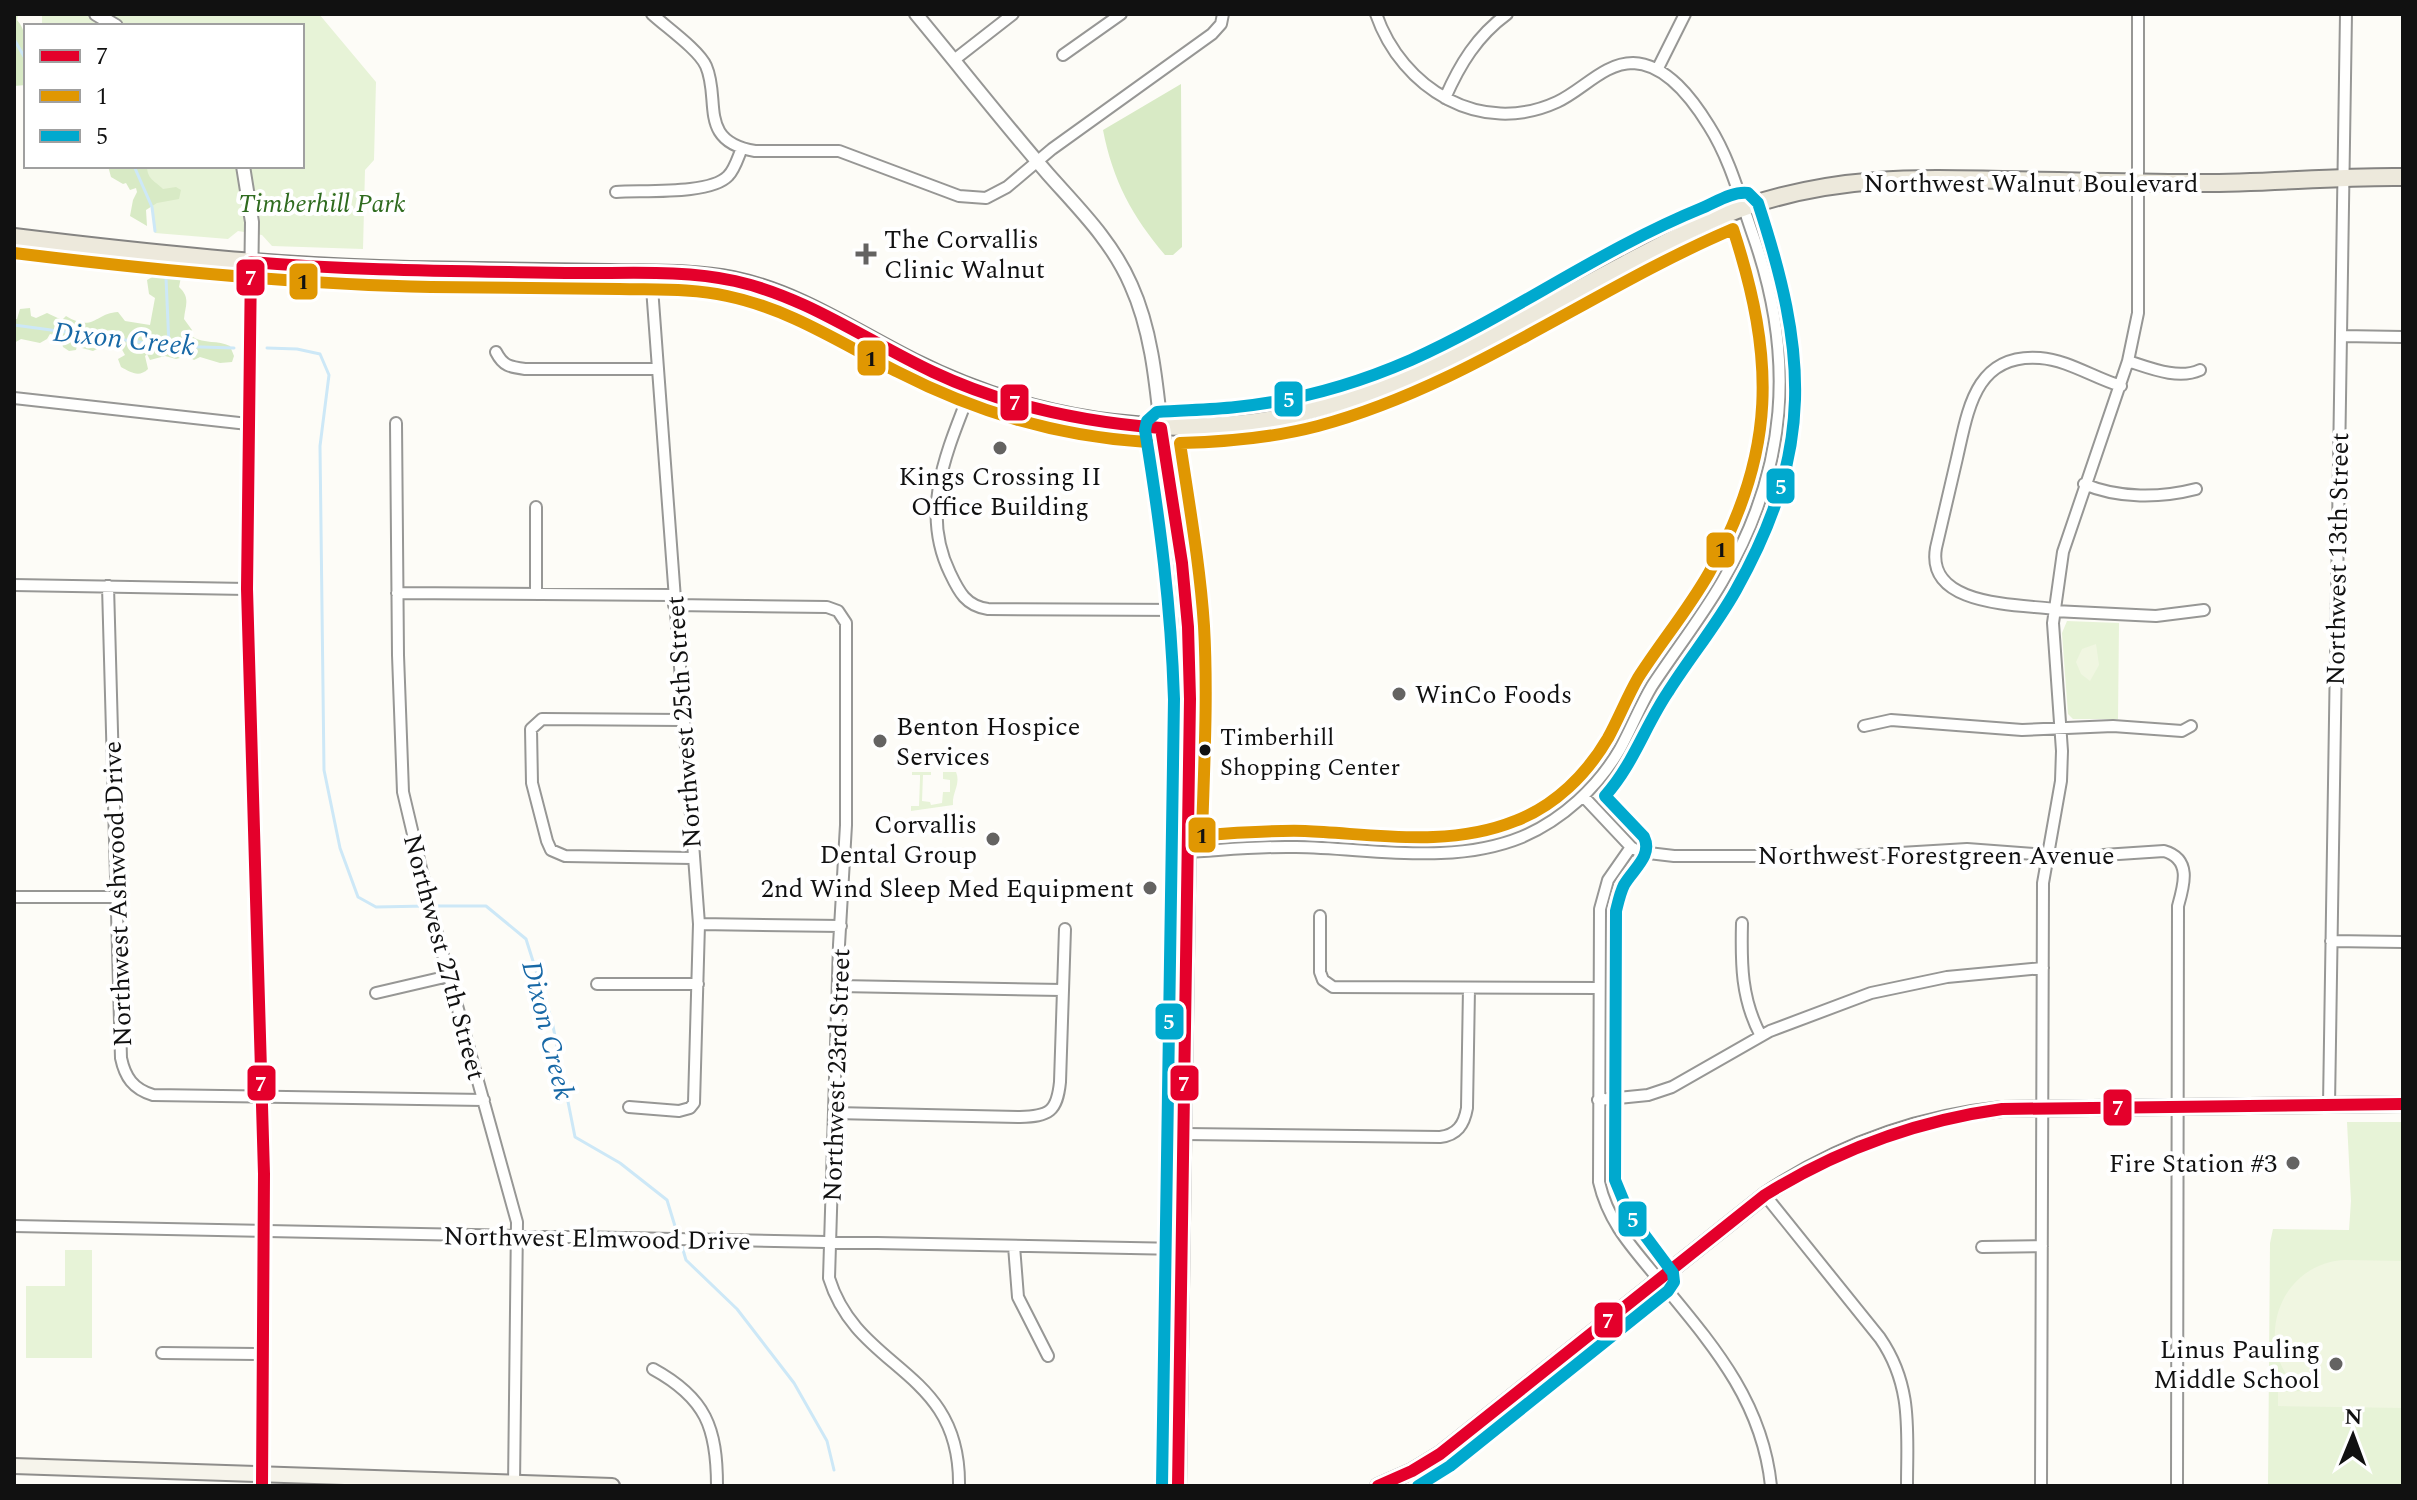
<svg xmlns="http://www.w3.org/2000/svg" width="2417" height="1500" font-family="Spectral,serif">
<rect width="100%" height="100%" fill="#fdfcf7"/>
<path fill="#e7f3d7" d="M42,14H319L376,82L374,160L365,170L363,249L272,246L262,235L238,231L228,239L155,233L150,185L138,166H302V26H42Z
M2067,621L2119,623L2118,719H2073L2068,714L2062,633Z
M912,772H931V775H923L922,801L930,802L931,805L942,803L943,792H950V780L943,779V772H956C961,784 952,792 953,805L911,811V806H919L920,779V775H912Z
M2347,1122H2403V1486H2268L2270,1243L2273,1229L2349,1230L2351,1201Z
M65,1250H92V1358H26V1286H65Z"/>
<path fill="#d8eac5" d="M14,14H18L17,20C31,35 26,65 26,85L14,86Z
M1181,84L1182,247L1173,255H1165C1132,216 1113,181 1103,130Z
M108,166H147C147,179 155,181 163,189L176,187L181,190L179,199L157,203L146,210L147,226L130,216L133,200L137,192L136,188L130,190L126,183L123,184L111,177Z
M161,272L179,274L181,277L179,287C191,298 185,306 184,319L192,330L193,337C204,344 218,340 230,346L234,356L232,362L220,363L200,357L194,360L187,356L176,359L165,356L150,360L147,354L145,356L148,369C139,378 130,372 121,367L118,359L125,355L120,346H103L93,351L82,348L78,342L76,350L69,351L63,347L60,336L50,334L47,339L40,343L21,339L14,343V319H17L20,309L30,308L31,316L36,318L47,313L62,320L66,316C94,333 95,313 118,312L125,321L150,325L155,298L149,294L147,280Z"/>
<path fill="#f0f6e1" d="M2096,644L2099,665L2090,681L2081,674L2076,662L2082,649Z
M2346,1260L2403,1261V1408L2278,1406V1392L2301,1391C2250,1348 2278,1262 2346,1260Z"/>
<g fill="none" stroke-linecap="round" stroke-linejoin="round">
<path stroke="#cde8f7" stroke-width="3" d="M14,39L26,60
M134,166L152,207L155,231
M166,278L169,346
M14,325L169,346L234,348
M267,348L297,349L320,354L329,375L320,446L324,770L340,848L358,897L376,907L427,906
M435,906H486L526,939L552,1021L575,1137L620,1163L667,1200L678,1236
M681,1243L686,1260L737,1309L794,1383L827,1441L834,1470"/>
<g stroke="#979795" stroke-width="14">
<path id="minor" d="M652,14C666,27 699,50 706,66C721,100 697,141 755,151H839L959,196L986,198L1007,187L1052,149L1212,34L1221,24L1223,14
M1063,55L1121,14
M954,60L1013,14
M1657,70L1685,14
M1445,98C1460,64 1477,36 1507,14
M616,192C642,190 710,195 728,176C735,169 738,157 742,148
M2341,336L2403,337
M496,352C503,366 510,367 525,369H657
M2128,361C2150,368 2178,380 2200,370
M971,389C948,449 919,509 950,573C959,592 966,606 988,609L1187,610
M14,398L248,424
M396,423L398,655L403,792L433,919L517,1222L514,1486
M2084,484C2119,499 2161,498 2196,489
M536,507V594
M14,585L247,589
M108,586L121,1058C125,1077 133,1089 153,1095L484,1100
M397,593L673,595
M674,605L827,607L838,611L846,623V825L839,945L829,1278C858,1372 961,1368 959,1486
M2054,609C2015,604 1926,606 1936,548C1943,518 1950,488 1957,458C1968,410 1975,353 2040,358C2068,360 2094,378 2121,386
M2054,611L2156,616L2204,610
M683,720L542,719L531,729L532,783L547,841L551,850L565,856L692,858
M1864,726L1891,720L2022,730L2113,726L2182,731L2191,726
M1583,796L1631,847L1640,852L1674,856H1850L1967,849L2073,857L2164,851C2192,859 2184,885 2178,906L2177,1486
M1631,847L1608,880L1600,909L1599,1182C1608,1221 1630,1245 1655,1275C1709,1341 1762,1398 1771,1486
M1186,852C1223,850 1259,846 1296,847C1371,848 1451,866 1522,837C1562,820 1598,787 1620,749C1631,729 1640,706 1652,686C1675,651 1701,618 1722,582C1788,470 1796,357 1753,235C1740,198 1730,159 1709,126C1693,100 1667,64 1633,63C1604,63 1583,90 1557,102C1481,137 1402,89 1376,14
M14,897H117
M1320,916V972L1323,980L1333,987L1599,988
M1742,923C1741,963 1741,999 1761,1036
M699,924L841,926
M2331,941L2403,942
M597,984H698
M839,986L1062,990
M376,993L449,976
M1598,1100L1648,1095L1672,1087L1770,1031L1871,993L1947,977L2043,968
M2329,1105L2346,14
M629,1107L679,1111L690,1108L694,1103L699,924L651,274
M834,1113L1020,1117C1049,1116 1057,1112 1060,1082L1065,929
M1184,1134L1440,1137C1457,1135 1464,1125 1467,1108L1469,988
M1765,1195L1880,1338C1913,1386 1907,1431 1907,1486
M14,1226L1181,1249
M1014,1246L1018,1297L1048,1356
M1982,1247L2042,1246
M162,1353L263,1354
M653,1369C706,1398 717,1428 717,1486
M2041,1486L2043,883L2061,781L2062,751L2053,623L2063,552L2128,361L2138,313V14"/>
</g>
<g stroke="#979795" stroke-width="16">
<path id="tertiary" d="M96,14L116,26
M916,14C960,67 1003,122 1048,174C1079,209 1112,241 1131,285C1151,329 1156,380 1161,428
M243,166L252,222L247,589L264,1174L262,1486"/>
</g>
<g stroke="#8e8d8b" stroke-width="18">
<path id="secondary" d="M1161,428L1182,563L1188,627L1190,699L1178,1486
M14,1466L612,1486
M1378,1486L1412,1471L1440,1454L1765,1195C1837,1147 1916,1118 2002,1109L2403,1104"/>
</g>
<g stroke="#858482" stroke-width="20">
<path id="primary" d="M14,237C145,253 277,267 410,270C476,271 542,272 609,273C650,274 692,272 733,280C799,294 853,332 913,362C1015,413 1123,435 1237,424C1379,411 1501,329 1625,264C1665,243 1705,221 1748,206C1838,176 1913,178 2006,180C2068,181 2130,183 2192,183C2263,184 2332,176 2403,177"/>
</g>
<use href="#minor" stroke="#fffffe" stroke-width="10"/>
<use href="#tertiary" stroke="#fffffe" stroke-width="12"/>
<use href="#secondary" stroke="#f6f4eb" stroke-width="14"/>
<use href="#primary" stroke="#ede9dc" stroke-width="16"/>
<g stroke="#fff" stroke-width="18">
<path id="bus-1" d="M262,1486L264,1174L247,589L251,262C356,271 461,271 566,273C622,274 680,269 735,281C807,297 867,341 933,372C1005,406 1082,422 1161,428L1182,563L1188,627L1190,699L1178,1486
M1378,1486L1412,1471L1440,1454L1765,1195C1839,1149 1915,1121 2002,1109L2403,1104"/>
</g>
<g stroke="#fff" stroke-width="18">
<path id="bus-2" d="M1733,229C1775,358 1777,452 1709,573C1688,610 1661,642 1638,678C1627,697 1619,718 1608,738C1587,774 1555,806 1515,821C1448,848 1375,834 1305,831C1271,830 1237,833 1202,835C1204,766 1208,696 1204,626C1200,565 1189,504 1180,443C1226,442 1272,438 1318,426C1467,386 1592,289 1733,229Z
M14,253C152,270 291,284 431,287C493,288 556,288 619,289C655,290 692,288 727,296C790,309 842,344 898,372C976,412 1059,437 1147,442"/>
</g>
<g stroke="#fff" stroke-width="18">
<path id="bus-3" d="M1162,1486L1174,699C1171,606 1160,522 1145,430L1147,421L1157,412C1184,410 1210,410 1236,407C1297,401 1356,384 1411,360C1511,315 1601,249 1702,208C1716,202 1733,191 1748,193L1758,203C1807,352 1815,449 1736,590C1716,626 1690,657 1668,692C1645,726 1633,765 1605,796L1644,837C1653,856 1633,869 1624,885C1620,893 1618,903 1616,911L1615,1180L1629,1214L1673,1273L1674,1282L1668,1291L1450,1466L1418,1486"/>
</g>
<use href="#bus-1" stroke="#e4002b" stroke-width="12"/>
<use href="#bus-2" stroke="#e09702" stroke-width="12"/>
<use href="#bus-3" stroke="#00a9ce" stroke-width="12"/>
</g>
<g fill="#646362" stroke="#fff" stroke-width="3">
<path d="M862 242h8v8h8v8h-8v8h-8v-8h-8v-8h8z"/>
<circle cx="1000" cy="448" r="8"/>
<circle cx="1399" cy="694" r="8"/>
<circle cx="880" cy="741" r="8"/>
<circle cx="993" cy="839" r="8"/>
<circle cx="1150" cy="888" r="8"/>
<circle cx="2293" cy="1163" r="8"/>
<circle cx="2336" cy="1364" r="8"/>
</g>
<circle fill="#111" stroke="#fff" stroke-width="3" cx="1205" cy="750" r="7"/>
<g text-anchor="middle" stroke-width="8" stroke-linejoin="round" paint-order="stroke">
<g font-size="24" fill="#111" stroke="#fff" text-anchor="start">
<text x="1220" y="745">Timberhill<tspan x="1220" dy="30">Shopping Center</tspan></text>
</g>
<g font-size="26" fill="#111" stroke="#fff">
<text x="2031" y="192">Northwest Walnut Boulevard</text>
<text transform="translate(2337 559) rotate(-89)" y="9">Northwest 13th Street</text>
<text transform="translate(683 722) rotate(-94)" y="9">Northwest 25th Street</text>
<text x="1936" y="864">Northwest Forestgreen Avenue</text>
<text transform="translate(117 894) rotate(-92)" y="9">Northwest Ashwood Drive</text>
<text transform="translate(445 957) rotate(75)" y="9">Northwest 27th Street</text>
<text transform="translate(836 1075) rotate(-88)" y="9">Northwest 23rd Street</text>
<text transform="translate(597 1238) rotate(1)" y="9">Northwest Elmwood Drive</text>
</g>
<g font-size="26" font-style="italic" fill="#2f6b1f" stroke="#fff">
<text x="322" y="212">Timberhill Park</text>
</g>
<g font-size="26" fill="#111" stroke="#fff" text-anchor="end">
<text x="884" y="248" text-anchor="start">The Corvallis<tspan x="884" dy="30">Clinic Walnut</tspan></text>
<text x="1000" y="485" text-anchor="middle">Kings Crossing II<tspan x="1000" dy="30">Office Building</tspan></text>
<text x="1415" y="703" text-anchor="start">WinCo Foods</text>
<text x="896" y="735" text-anchor="start">Benton Hospice<tspan x="896" dy="30">Services</tspan></text>
<text x="977" y="833">Corvallis<tspan x="977" dy="30">Dental Group</tspan></text>
<text x="1134" y="897">2nd Wind Sleep Med Equipment</text>
<text x="2277" y="1172">Fire Station #3</text>
<text x="2320" y="1358">Linus Pauling<tspan x="2320" dy="30">Middle School</tspan></text>
</g>
<g font-size="28" font-style="italic" fill="#1768a6" stroke="#fff">
<text transform="translate(124 338) rotate(6)" y="10">Dixon Creek</text>
<text transform="translate(549 1030) rotate(76)" y="10">Dixon Creek</text>
</g>
</g>
<g stroke="#fff" stroke-width="3">
<rect x="235" y="258" width="31" height="39" rx="8" fill="#e4002b"/>
<rect x="288" y="262" width="31" height="39" rx="8" fill="#e09702"/>
<rect x="856" y="339" width="31" height="38" rx="8" fill="#e09702"/>
<rect x="1273" y="380" width="31" height="38" rx="8" fill="#00a9ce"/>
<rect x="999" y="383" width="31" height="39" rx="8" fill="#e4002b"/>
<rect x="1765" y="467" width="31" height="38" rx="8" fill="#00a9ce"/>
<rect x="1705" y="531" width="31" height="38" rx="8" fill="#e09702"/>
<rect x="1187" y="816" width="30" height="38" rx="8" fill="#e09702"/>
<rect x="1154" y="1002" width="31" height="39" rx="8" fill="#00a9ce"/>
<rect x="246" y="1064" width="31" height="38" rx="8" fill="#e4002b"/>
<rect x="1169" y="1064" width="31" height="38" rx="8" fill="#e4002b"/>
<rect x="2102" y="1088" width="31" height="39" rx="8" fill="#e4002b"/>
<rect x="1617" y="1200" width="31" height="38" rx="8" fill="#00a9ce"/>
<rect x="1593" y="1301" width="31" height="38" rx="8" fill="#e4002b"/>
</g>
<g font-size="22" text-anchor="middle" font-weight="bold" fill="#fff">
<text x="251" y="285">7</text>
<text x="1289" y="407">5</text>
<text x="1015" y="410">7</text>
<text x="1781" y="494">5</text>
<text x="1169" y="1029">5</text>
<text x="261" y="1091">7</text>
<text x="1184" y="1091">7</text>
<text x="2118" y="1115">7</text>
<text x="1633" y="1227">5</text>
<text x="1608" y="1328">7</text>
</g>
<g font-size="22" text-anchor="middle" font-weight="bold" fill="#111">
<text x="303" y="289">1</text>
<text x="871" y="366">1</text>
<text x="1721" y="557">1</text>
<text x="1202" y="843">1</text>
</g>
<rect width="2417" height="1500" fill="none" stroke="#111111" stroke-width="32"/>
<rect x="24" y="24" width="280" height="144" fill="#ffffff" stroke="#a0a0a0" stroke-width="2"/>
<rect x="40" y="50" width="40" height="12" fill="#e4002b" stroke="#a0a0a0" stroke-width="2"/>
<text x="96" y="64" font-size="24" fill="#111111">7</text>
<rect x="40" y="90" width="40" height="12" fill="#e09702" stroke="#a0a0a0" stroke-width="2"/>
<text x="96" y="104" font-size="24" fill="#111111">1</text>
<rect x="40" y="130" width="40" height="12" fill="#00a9ce" stroke="#a0a0a0" stroke-width="2"/>
<text x="96" y="144" font-size="24" fill="#111111">5</text>
<g transform="translate(2353 1436) rotate(1)" stroke="#ffffff" stroke-width="6" paint-order="stroke">
<path d="M0-6L14 30L0 20L-14 30Z" fill="#111111"/>
<text y="-12" font-size="22" font-weight="bold" text-anchor="middle" fill="#111111">N</text>
</g>
</svg>
